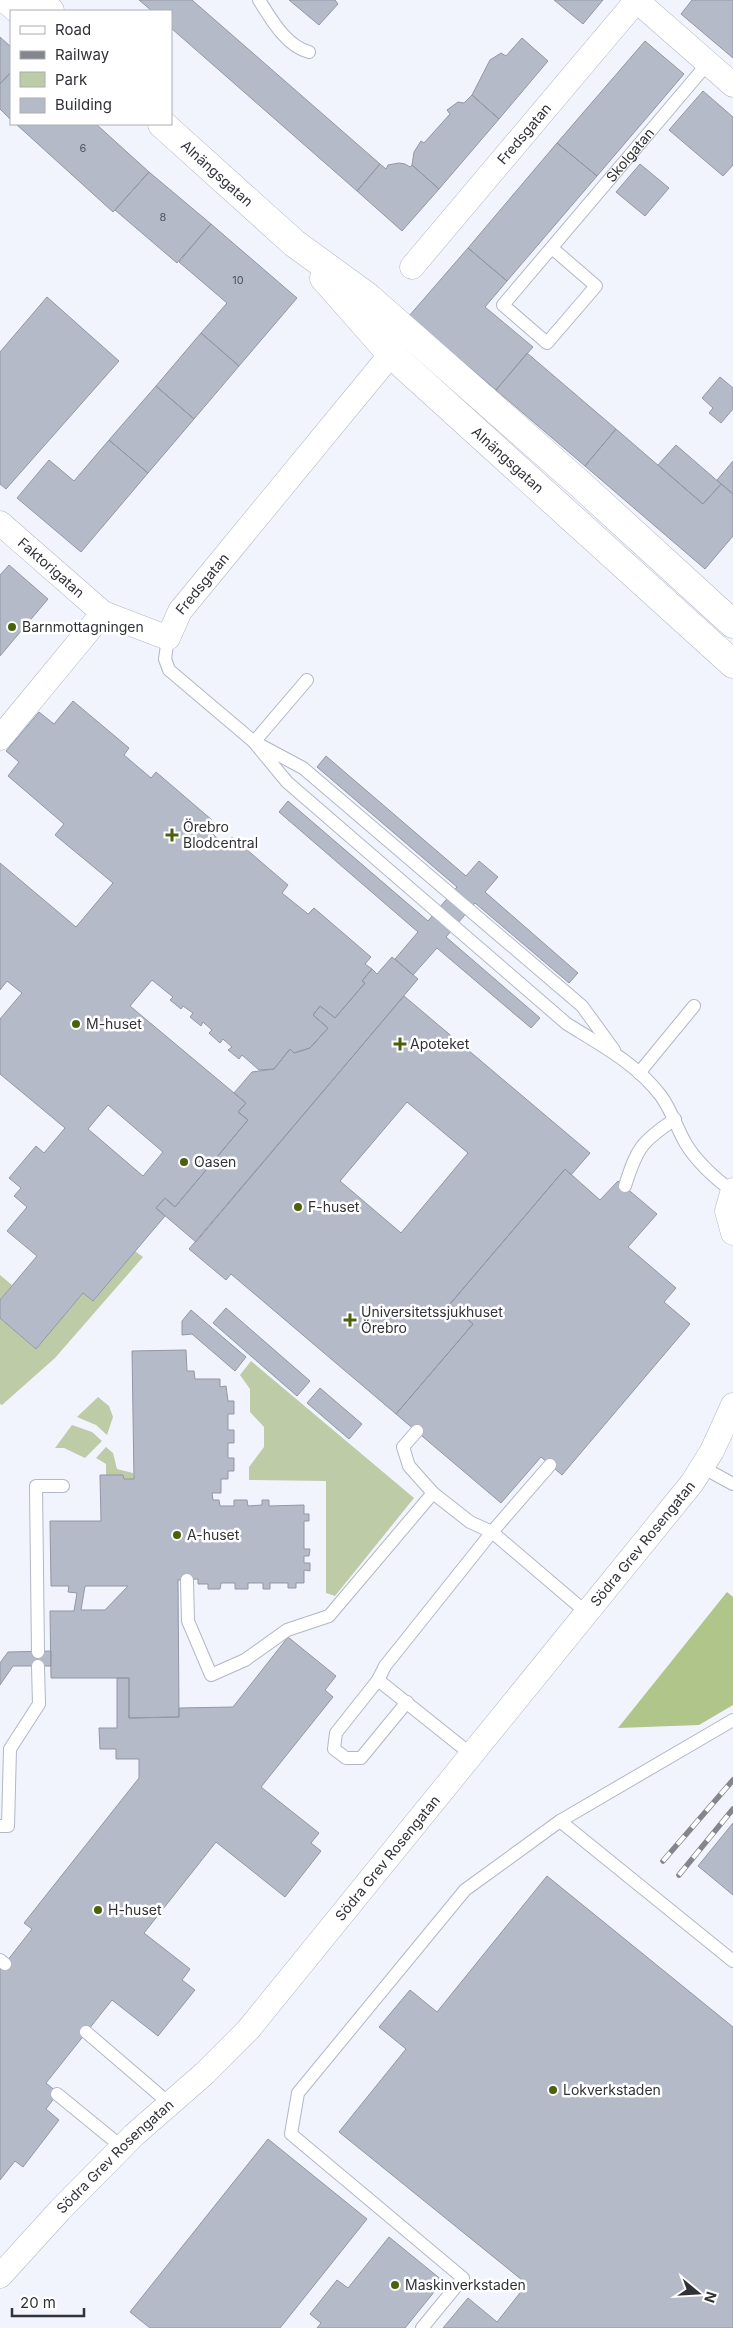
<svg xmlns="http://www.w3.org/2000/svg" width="733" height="2328" font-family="Inter,sans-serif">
<rect width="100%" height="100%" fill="#f1f4fd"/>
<path fill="#bdcba7" d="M135,1251L143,1257L55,1358L2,1405L0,1404V1318L36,1349L83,1293L93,1301Z
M0,1275L12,1285L0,1300Z
M251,1361L414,1498L335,1596L326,1593V1481L249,1480V1467L264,1447V1427L250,1412V1389L240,1375Z
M98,1397L109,1406L113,1417L107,1435L96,1425L77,1417Z
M72,1425L92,1432L102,1441L85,1458L64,1448H55Z
M106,1447L113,1453L117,1469L133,1473L134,1479H124L123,1475H106V1464L96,1458Z"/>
<path fill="#b0c589" d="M727,1592L733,1597V1705L699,1725L618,1728Z"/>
<path fill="#b5bac8" stroke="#9297a4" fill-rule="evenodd" d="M139,0H192L380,164L357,191L171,28V11H152Z
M289,0H335L338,4L319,25Z
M554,0H603L583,24Z
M692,0H733V58L681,14Z
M0,37L11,47V72L0,84Z
M522,38L548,61L499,119L472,95L490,60L501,53L506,56Z
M645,41L684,74L597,176L557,143Z
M11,72V120L0,109V84Z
M703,91L733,117V165L723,176L669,130Z
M472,95L499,119L439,189L412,165L414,152L421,141L424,143L450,114L447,110L458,102L464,103Z
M16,124H96L149,172L113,212Z
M557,143L597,176L507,281L468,248Z
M399,163L405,164L410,167L412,165L439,189L402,231L357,191L380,164L386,169L388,165Z
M640,164L669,188L645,216L616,192Z
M149,172L211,224L177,263L115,210Z
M211,224L297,298L239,366L201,333L227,303L179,262Z
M468,248L507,281L485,307L533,347L496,390L409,316Z
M47,297L119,361L6,489L0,484V352Z
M201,333L239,366L194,419L156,386Z
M527,353L616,429L585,466L496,390Z
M720,377L733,388V409L721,423L709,413L713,408L702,398Z
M156,386L194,419L148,473L109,440Z
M616,429L703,504L721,484L733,494V536L705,569L585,466Z
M109,440L148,473L81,552L17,498L49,460L74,481Z
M676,445L721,484L703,504L658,465Z
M733,461V494L717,480Z
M9,565L48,599L0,656V575Z
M73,701L129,748L124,755L151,778L156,772L212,820L205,827L225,845L232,837L288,885L282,893L308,914L314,908L371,957L365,964L372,969L362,981L365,983L335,1018L320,1006L313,1015L328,1028L310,1048L294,1053L290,1049L274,1069L259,1070L242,1055L239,1059L228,1050L232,1047L223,1039L220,1043L209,1033L212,1030L203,1022L201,1026L190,1017L193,1013L183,1006L181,1009L170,1000L173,997L152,980L130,1006L246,1103L238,1112L248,1120L175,1207L165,1198L156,1208L165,1216L93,1301L83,1293L36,1349L0,1318V1300L37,1256L7,1231L27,1207L14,1196L21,1188L9,1178L36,1146L44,1153L65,1128L0,1074V1019L22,993L7,981L0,990V863L76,927L113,883L55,835L64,824L8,776L19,762L6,751L39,712L54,724ZM108,1105L163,1152L143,1176L88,1129Z
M326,756L466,876L479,861L498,877L485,892L578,973L569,983L475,903L446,937L540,1018L531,1028L437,948L413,975L395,959L418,932L279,812L288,801L428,921L457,887L317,767Z
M392,957L418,979L196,1242L156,1208L165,1198L175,1207L248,1120L238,1112L246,1103L234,1093L252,1072L274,1069L290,1049L294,1053L310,1048L328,1028L313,1015L320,1006L335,1018L365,983L362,981L372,969L377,974Z
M404,996L590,1153L571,1175L565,1169L450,1304L473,1324L396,1414L231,1274L226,1280L189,1249ZM407,1102L468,1153L401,1233L340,1181Z
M565,1169L600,1200L618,1181L657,1214L628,1247L676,1288L664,1302L690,1324L562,1475L541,1457L501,1503L396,1414L473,1324L450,1304Z
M226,1308L310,1381L297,1396L213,1323Z
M191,1310L246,1357L235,1371L192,1334L182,1335V1321Z
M186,1350L187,1371H194L195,1379H220V1387L226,1386L228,1401H234V1414H228V1430H234V1443H228V1458H234V1471H228V1479H221V1493H212L213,1500H219L220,1506H234V1500H247L248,1506L262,1505V1500H269V1506L304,1505V1514H309V1521H304V1549H310L309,1556H304V1563H310V1571L304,1570V1583H296V1588H288V1583H270V1589H263V1583H248V1589H235V1583H221L220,1589H208V1584H198V1579L178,1580L179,1717L129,1718V1678H51L50,1611H74L77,1593L68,1592L69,1586H51L50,1521H101L100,1475H123L124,1479H134L132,1351ZM85,1586H128L105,1610H81Z
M320,1388L362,1424L349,1439L307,1403Z
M288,1637L336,1676L325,1690L333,1697L261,1787L319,1833L311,1843L321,1851L285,1897L216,1842L144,1933L190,1969L182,1980L195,1990L158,2036L112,2000L46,2083L58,2093L46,2109L59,2120L23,2167L15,2161L0,2180V1970L32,1929L24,1923L139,1778V1759H116V1749H100L99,1728H117V1678H129V1718L179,1717V1708L233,1707Z
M51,1651V1666H13L0,1685V1663L8,1652Z
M733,1823V1895L698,1866Z
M547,1876L733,2027V2328H443L468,2298L497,2322L527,2284L339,2132L406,2049L379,2027L410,1990L437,2012Z
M268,2139L367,2219L280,2328H150L130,2312Z
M389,2237L443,2281L405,2328H317L321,2323L310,2314L337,2280L348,2288Z"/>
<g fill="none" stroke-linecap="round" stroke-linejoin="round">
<g stroke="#b2b7c5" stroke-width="14">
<g id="service">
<path d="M259,0C271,19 286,46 309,52"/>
<path id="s1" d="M552,248L596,286L547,343L503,305L708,63"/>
<path d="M168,638L165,659L169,670L254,742L287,782L567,1024C601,1045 637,1064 661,1096C672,1111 677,1129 686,1144C697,1162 716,1179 732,1191"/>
<path d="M254,742L307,680"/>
<path d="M260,745L303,768L582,1006L614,1050"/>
<path d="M639,1073L694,1006"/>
<path d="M625,1186C637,1148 641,1142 675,1119"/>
<path d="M417,1431L403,1447L409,1466L433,1493L470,1522L492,1532L587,1613"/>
<path d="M702,1467L733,1484"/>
<path d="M187,1580L188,1621L211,1675L245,1660L287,1630L329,1616L433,1493"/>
<path d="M38,1652L36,1486H63"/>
<path d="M378,1680L472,1755"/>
<path d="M407,1702L361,1758H346L334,1749L336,1733L378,1680L385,1666L492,1532L550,1465"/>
<path d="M560,1821L733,1961"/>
<path d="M0,1826H8L10,1749L39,1704L38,1666"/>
<path d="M0,1960L5,1964"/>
<path d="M86,2032L170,2104"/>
<path d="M57,2094L122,2147"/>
<path d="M422,2328L463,2278L291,2134L298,2093L465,1890L560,1821L733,1720"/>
</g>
</g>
<g stroke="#b2b7c5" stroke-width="25">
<g id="minor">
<path d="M636,0L733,85"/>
<path id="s2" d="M412,267L637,0"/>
<path id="s3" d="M0,523L103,613L168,638L180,611L391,354"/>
<path d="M0,738L103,613"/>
<path d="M733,1190L727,1211L733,1233"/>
<path id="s4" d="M0,2276L60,2210L134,2135L205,2073L248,2030L692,1483L712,1451L733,1405"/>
</g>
</g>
<g stroke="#b2b7c5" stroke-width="29">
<g id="secondary">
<path d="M7,0L20,11"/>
<path d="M38,0L50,11"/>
<path id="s5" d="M162,124L294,243L368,297L580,484L733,624"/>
<path id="s6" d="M324,278L391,354L733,664"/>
</g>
</g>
<use href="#service" stroke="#fff" stroke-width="12"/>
<use href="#minor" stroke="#fff" stroke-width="24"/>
<use href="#secondary" stroke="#fff" stroke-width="28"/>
<g stroke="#84868d" stroke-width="5.5">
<path id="rail" d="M663,1861L733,1780
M679,1875L733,1809"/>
</g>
<use href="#rail" stroke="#fff" stroke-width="4" stroke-dasharray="11" stroke-linecap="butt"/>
</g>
<g fill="#4b610c" stroke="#fff" stroke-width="2">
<circle cx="12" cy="627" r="5"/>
<path d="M169.5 827.5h5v5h5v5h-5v5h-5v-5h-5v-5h5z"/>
<circle cx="76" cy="1024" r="5"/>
<path d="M397.5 1036.5h5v5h5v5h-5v5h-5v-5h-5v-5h5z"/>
<circle cx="184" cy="1162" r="5"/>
<circle cx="298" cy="1207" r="5"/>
<path d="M347.5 1312.5h5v5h5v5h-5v5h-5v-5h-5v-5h5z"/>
<circle cx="177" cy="1535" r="5"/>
<circle cx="98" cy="1910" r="5"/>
<circle cx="553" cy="2090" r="5"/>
<circle cx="395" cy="2285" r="5"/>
</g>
<g text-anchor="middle" stroke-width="5" stroke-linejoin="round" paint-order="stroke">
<g font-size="11" fill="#51545c">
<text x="83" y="152">6</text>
<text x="163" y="221">8</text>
<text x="238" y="284">10</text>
</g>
<g font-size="14" fill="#303238" stroke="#fff">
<text dy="5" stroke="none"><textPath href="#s2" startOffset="174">Fredsgatan</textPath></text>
<text dy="5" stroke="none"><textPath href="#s1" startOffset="388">Skolgatan</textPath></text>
<text dy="5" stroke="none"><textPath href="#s5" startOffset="74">Alnängsgatan</textPath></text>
<text dy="5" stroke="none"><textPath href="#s6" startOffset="259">Alnängsgatan</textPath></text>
<text dy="5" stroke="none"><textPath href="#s3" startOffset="68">Faktorigatan</textPath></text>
<text dy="5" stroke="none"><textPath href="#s3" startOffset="271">Fredsgatan</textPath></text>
<text dy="5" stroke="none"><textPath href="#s4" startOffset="976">Södra Grev Rosengatan</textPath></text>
<text dy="5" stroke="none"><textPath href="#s4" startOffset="571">Södra Grev Rosengatan</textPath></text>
<text dy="5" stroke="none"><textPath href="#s4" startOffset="166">Södra Grev Rosengatan</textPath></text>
</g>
<g font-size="14" fill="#303238" stroke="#fff" text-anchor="start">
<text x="22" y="632">Barnmottagningen</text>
<text x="183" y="832">Örebro<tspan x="183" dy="16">Blodcentral</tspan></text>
<text x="86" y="1029">M-huset</text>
<text x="410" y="1049">Apoteket</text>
<text x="194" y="1167">Oasen</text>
<text x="308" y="1212">F-huset</text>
<text x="361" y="1317">Universitetssjukhuset<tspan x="361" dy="16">Örebro</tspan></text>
<text x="187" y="1540">A-huset</text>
<text x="108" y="1915">H-huset</text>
<text x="563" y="2095">Lokverkstaden</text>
<text x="405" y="2290">Maskinverkstaden</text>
</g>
</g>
<rect x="10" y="10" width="162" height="115" fill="#ffffff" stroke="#acadaf"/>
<rect x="20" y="26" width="25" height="8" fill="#ffffff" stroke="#acadaf"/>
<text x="55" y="35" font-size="15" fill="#303238">Road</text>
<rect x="20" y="51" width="25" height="8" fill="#84868d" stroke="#acadaf"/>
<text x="55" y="60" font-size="15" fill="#303238">Railway</text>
<rect x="20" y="72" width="25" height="15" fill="#bdcba7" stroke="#acadaf"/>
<text x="55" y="85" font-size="15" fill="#303238">Park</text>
<rect x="20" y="98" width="25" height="15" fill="#b5bac8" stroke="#acadaf"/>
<text x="55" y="110" font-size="15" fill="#303238">Building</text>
<g transform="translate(698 2293) rotate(108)" stroke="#ffffff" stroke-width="4" paint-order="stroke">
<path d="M0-4L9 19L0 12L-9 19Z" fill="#303238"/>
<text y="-8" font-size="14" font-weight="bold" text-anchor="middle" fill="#303238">N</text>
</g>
<path d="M12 2308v8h72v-8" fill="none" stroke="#303238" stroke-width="2.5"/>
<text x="20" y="2308" font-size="15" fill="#303238" stroke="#ffffff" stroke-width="4" paint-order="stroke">20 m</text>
</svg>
